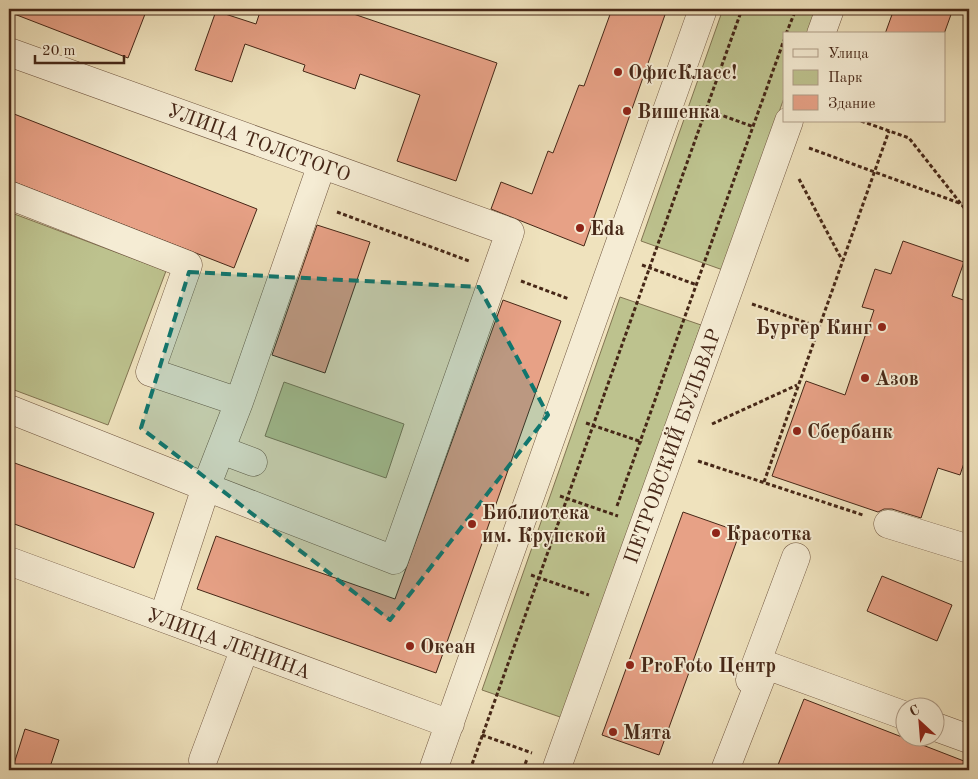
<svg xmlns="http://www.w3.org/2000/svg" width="978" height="779" font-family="'Old Standard TT',serif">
<rect width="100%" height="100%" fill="#efe2bd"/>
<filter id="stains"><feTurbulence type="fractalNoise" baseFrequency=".004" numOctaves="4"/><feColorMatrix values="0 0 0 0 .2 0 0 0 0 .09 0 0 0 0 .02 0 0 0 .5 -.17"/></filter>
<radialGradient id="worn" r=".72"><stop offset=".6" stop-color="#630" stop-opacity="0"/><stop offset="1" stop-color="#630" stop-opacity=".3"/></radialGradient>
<path fill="#bdc28e" stroke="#827452" d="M723,9H816L807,34H784V98L723,270L641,241Z
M9,212L166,271L108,425L9,388Z
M620,297L701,325L563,718L482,690Z
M284,382L404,424L386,478L265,436Z"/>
<path fill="#e7a186" stroke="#462717" d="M9,9H147L128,58L9,12Z
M261,9H339L497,63L456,181L397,161L420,95L360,74L355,89L303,71L305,65L245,44L232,82L195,70L216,11L256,24Z
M612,9H667L584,246L491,209L501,182L532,194L548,151L553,153L579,85L584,86Z
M894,9H953L944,34H885Z
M9,112L257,209L234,268L9,180Z
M317,225L370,242L325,373L272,355Z
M903,241L964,262L952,296L969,302V448L960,475L938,468L921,518L892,509H884L878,512L772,476L806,381L845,395L874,310L862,307L875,269L891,274Z
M503,300L561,321L436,673L197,589L216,536L395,599Z
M9,461L154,513L134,568L9,522Z
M683,512L740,532L659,755L602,735Z
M882,576L952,605L937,641L867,611Z
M804,699L969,763V770H776Z
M25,729L59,740L49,770H12Z"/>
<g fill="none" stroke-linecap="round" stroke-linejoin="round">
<g stroke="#705640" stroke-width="29">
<path id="minor" d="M821,34L830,9
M9,52L510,232L394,560L206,487L239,402L322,164
M9,195L188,265L150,372L239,402
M9,409L206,487L163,618
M221,450L253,462
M888,524L969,549
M9,561L450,724
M750,680L796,557
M936,727L969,739
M203,760L245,648
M433,770L703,9
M556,770L789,121
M725,770L766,665L906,716"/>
</g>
<path stroke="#462717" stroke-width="3" stroke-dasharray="4 2.5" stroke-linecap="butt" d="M786,34L796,9
M699,107L754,127
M861,121L909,138L969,214
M809,148L962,204
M799,179L842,260
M337,212L469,261
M642,265L697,285
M521,281L569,299
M752,304L819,327
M586,423L642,442
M712,424L797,385
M698,461L863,515
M764,482L889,131
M560,496L618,516
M617,506L784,40
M531,575L589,595
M482,735L532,753
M470,770L742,9
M523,770L527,759"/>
<use href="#minor" stroke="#f5ecd4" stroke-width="28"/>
</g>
<path fill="#0f766e" fill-opacity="0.2" stroke="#0f766e" stroke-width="4" stroke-dasharray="10 6" stroke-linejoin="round" d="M189,272L479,287L548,415L390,620L141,428Z"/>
<g fill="#8f2418" stroke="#f5ecd4" stroke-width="2">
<circle cx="618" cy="72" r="5"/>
<circle cx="627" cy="111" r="5"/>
<circle cx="580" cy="228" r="5"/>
<circle cx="882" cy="327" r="5"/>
<circle cx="865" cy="378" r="5"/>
<circle cx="797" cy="431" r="5"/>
<circle cx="472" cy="524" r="5"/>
<circle cx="716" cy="533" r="5"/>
<circle cx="410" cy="646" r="5"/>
<circle cx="630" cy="665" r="5"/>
<circle cx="613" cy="732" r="5"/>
</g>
<g text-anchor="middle" stroke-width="4" stroke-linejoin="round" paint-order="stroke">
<g font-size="20" font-weight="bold" fill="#462717" stroke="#f5ecd4" text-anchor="start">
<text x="628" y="79">ОфисКласс!</text>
<text x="637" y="118">Вишенка</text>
<text x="590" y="235">Eda</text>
<text x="872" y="334" text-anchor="end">Бургер Кинг</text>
<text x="875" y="385">Азов</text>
<text x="807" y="438">Сбербанк</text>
<text x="482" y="519">Библиотека<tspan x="482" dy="23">им. Крупской</tspan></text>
<text x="726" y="540">Красотка</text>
<text x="420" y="653">Океан</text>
<text x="640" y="672">ProFoto Центр</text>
<text x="623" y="739">Мята</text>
</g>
<g font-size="20" fill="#462717" stroke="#f5ecd4">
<text transform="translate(259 142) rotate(20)" y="7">УЛИЦА ТОЛСТОГО</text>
<text transform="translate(672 446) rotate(-70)" y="7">ПЕТРОВСКИЙ БУЛЬВАР</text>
<text transform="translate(229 643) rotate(20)" y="7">УЛИЦА ЛЕНИНА</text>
</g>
</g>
<rect width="978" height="779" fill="none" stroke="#efe2bd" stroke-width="30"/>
<rect x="10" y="10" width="958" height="759" fill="none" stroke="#462717" stroke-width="2.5"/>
<rect x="15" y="15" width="948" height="749" fill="none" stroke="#462717"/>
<rect x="783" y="32" width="162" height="90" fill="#f5ecd4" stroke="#af9d88"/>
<rect x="793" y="49" width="25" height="8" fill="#f5ecd4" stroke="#af9d88"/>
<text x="828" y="58" font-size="15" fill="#462717">Улица</text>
<rect x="793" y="70" width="25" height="15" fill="#bdc28e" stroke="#af9d88"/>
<text x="828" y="82" font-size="15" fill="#462717">Парк</text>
<rect x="793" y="95" width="25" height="15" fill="#e7a186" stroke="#af9d88"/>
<text x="828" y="108" font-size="15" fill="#462717">Здание</text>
<g transform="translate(920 722) rotate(334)"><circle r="24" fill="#f5ecd4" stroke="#af9d88"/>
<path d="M0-4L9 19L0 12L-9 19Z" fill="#8f2418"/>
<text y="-8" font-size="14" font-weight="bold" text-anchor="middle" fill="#462717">С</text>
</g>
<path d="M35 55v8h89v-8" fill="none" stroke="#462717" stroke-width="2.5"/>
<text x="42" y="55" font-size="15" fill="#462717" stroke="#f5ecd4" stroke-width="4" paint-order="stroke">20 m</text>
<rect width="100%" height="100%" filter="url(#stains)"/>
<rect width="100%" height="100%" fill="url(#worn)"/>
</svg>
